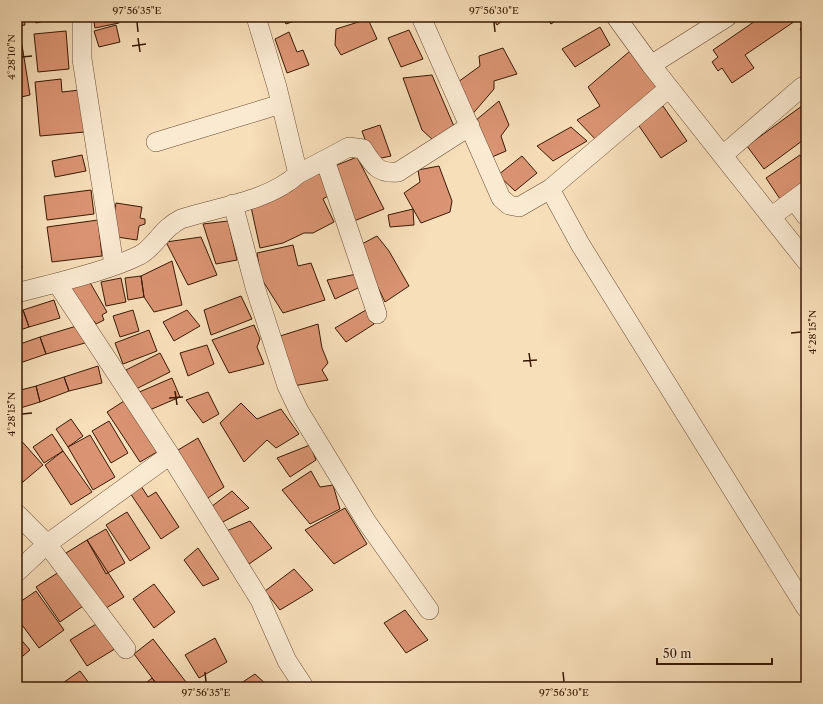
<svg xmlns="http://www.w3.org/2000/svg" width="823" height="704" font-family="'Libre Caslon Text',serif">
<rect width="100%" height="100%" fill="#f7dfba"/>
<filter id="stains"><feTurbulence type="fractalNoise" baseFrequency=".005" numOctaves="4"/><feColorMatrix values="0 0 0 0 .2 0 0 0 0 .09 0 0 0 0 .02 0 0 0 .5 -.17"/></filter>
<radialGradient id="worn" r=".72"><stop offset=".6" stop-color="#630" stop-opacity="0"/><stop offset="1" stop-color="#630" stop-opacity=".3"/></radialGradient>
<path fill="#db9473" stroke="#391904" d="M17,17H24L25,25L17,26Z
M35,17H55V19L36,23Z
M93,17H118L119,23L95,28Z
M282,17H300V19L286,24Z
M492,17H507L497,25Z
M545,17H562L551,24Z
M761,17H801L745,55L754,68L732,83L722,68L718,71L712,62L718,57L713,50Z
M368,19L377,39L341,55L335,45L336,29Z
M116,25L120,42L99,47L94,31Z
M806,25V38L800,29Z
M600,27L610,45L575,67L562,49Z
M17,29H19L23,51L17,52Z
M409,30L423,59L401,67L388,38Z
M66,31L69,69L38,72L34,34Z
M289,32L297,52L303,50L309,65L287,73L275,39Z
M503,48L517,74L494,81V89L470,117L458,82L480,66L479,56Z
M23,51L30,95L17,98V52Z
M630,51L661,91L599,143L577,120L600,106L588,87Z
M432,75L456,131L434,141L422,130L403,78Z
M61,79L62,92L80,90L85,132L40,136L35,82Z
M499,101L509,125L501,136L506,151L492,157L475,121Z
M806,103V138L764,169L747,146Z
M663,106L687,141L661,158L637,123Z
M380,125L391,156L372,160L362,131Z
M571,127L587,141L553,161L537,146Z
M82,155L86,171L55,177L52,161Z
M800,155L806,164V181L780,199L766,178Z
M522,156L537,173L515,191L498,175Z
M357,157L384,209L354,221L332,167Z
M439,166L452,201L450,212L421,223L404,193L420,182L418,170Z
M320,173L328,196L323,199L334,222L313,233H304L283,243L260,248L251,207L277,199L293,190L304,179Z
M91,190L94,214L47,220L44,196Z
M116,203L142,207L140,218L145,219V224L139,226L137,240L110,236Z
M413,209L414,225L390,227L388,215Z
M98,220L102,256L52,262L47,227Z
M228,221L237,260L216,264L203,224Z
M377,236L389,251L409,286L385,302L358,246Z
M17,237L22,268L17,269Z
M201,237L217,275L188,285L166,242Z
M293,245L298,266L311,263L325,300L283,313L261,278L257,253Z
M172,261L182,305L154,312L144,297L141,276Z
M357,274L360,287L335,299L327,280Z
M141,276L144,297L128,300L125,278Z
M121,278L126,302L106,306L101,282Z
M88,279L107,312L102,315L104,320L96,324L94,321L88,324L69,290Z
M241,296L252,319L211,335L204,310Z
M54,300L60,318L29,327L23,310Z
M23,310L29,327L17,331V312Z
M133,310L139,331L120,337L113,316Z
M187,310L200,326L174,341L163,322Z
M366,310L374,324L346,342L335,328Z
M318,324L322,348L328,363L322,370L328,380L293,386L277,337Z
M80,325L85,343L46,354L40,337Z
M254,325L260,339L257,347L264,364L229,373L212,340Z
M149,330L157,351L123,364L115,343Z
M40,337L46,354L17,364V345Z
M207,345L214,364L188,376L180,353Z
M160,353L170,372L136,389L126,370Z
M98,366L102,383L69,391L64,377Z
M64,377L69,391L40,402L36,386Z
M172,378L180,397L145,412L137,393Z
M36,386L40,402L17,409V391Z
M208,392L219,414L203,423L186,400Z
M124,401L157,452L140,462L107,412Z
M241,403L257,419L281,409L299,434L276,448L267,440L244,462L220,423Z
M71,419L83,436L68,447L56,429Z
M109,421L128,453L111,463L92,431Z
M52,434L63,451L44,463L33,447Z
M90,435L115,477L93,490L68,447Z
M17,436L43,465L17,487Z
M198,438L224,487L205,500L178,450Z
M310,445L316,460L290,477L277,458Z
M63,451L92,492L71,505L45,465Z
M311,471L320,487L333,485L340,509L310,524L282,490Z
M141,486L148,497L156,492L179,527L161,539L130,493Z
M232,491L249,508L221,523L207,510Z
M345,508L367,544L334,564L305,530Z
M127,512L150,548L130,561L106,525Z
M250,521L272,548L249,564L224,532Z
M106,529L125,563L106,574L87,540Z
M87,540L124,597L103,610L66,553Z
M198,548L219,579L203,586L184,560Z
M294,569L313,590L280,610L265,591Z
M62,570L86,604L60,622L36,587Z
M154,584L175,612L154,628L133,599Z
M36,591L64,630L39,648L17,618V604Z
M405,610L428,640L406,653L384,623Z
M101,621L118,647L87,666L70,640Z
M17,635L30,650L17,661Z
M215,638L227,662L199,678L185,655Z
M153,639L186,682L180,687H159L134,654Z
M80,671L92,687H57Z
M255,674L269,687H235Z
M152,678L159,687H141Z
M47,682L51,687H40Z"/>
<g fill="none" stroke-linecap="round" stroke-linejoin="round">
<g stroke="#684a32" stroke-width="20">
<path id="minor" d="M82,17V59L114,265
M421,17L501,198L509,205L519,207L550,189L669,88
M616,17L651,65L806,261
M651,65L727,17
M156,142L281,104
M723,155L802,87
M325,160L377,314
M298,174L349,147L363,149C373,165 378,174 398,172L470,126
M550,189L580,244L806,608
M794,200L806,216
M233,204L255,287L287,386L299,411L366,521L429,610
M772,216L806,191
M57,283L170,455L260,600L287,661L304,687
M17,293C54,283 106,272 140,255C155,247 161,229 181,219C218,207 269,201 298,174L277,87L256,17
M17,514L47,544L17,572
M126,649L47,544L170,455"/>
</g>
<use href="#minor" stroke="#faead2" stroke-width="19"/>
</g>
<path fill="none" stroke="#391904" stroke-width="1.5" d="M137,22L138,32M494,22L495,32M138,38L140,52M132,46L146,44M22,57L32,56M791,333L801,332M529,353L531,367M523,361L537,360M175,391L177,405M169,398L183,397M22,414L32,413M205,672L206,682M563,672L564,682"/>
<rect width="823" height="704" fill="none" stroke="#f7dfba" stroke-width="44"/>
<path d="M657 658v6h115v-6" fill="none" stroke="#391904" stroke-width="2"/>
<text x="663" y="658" font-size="12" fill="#391904" stroke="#faead2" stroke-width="3" paint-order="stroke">50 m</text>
<rect x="22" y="22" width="779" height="660" fill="none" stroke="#391904" stroke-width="1.5"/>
<g font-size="10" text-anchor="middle" fill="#391904">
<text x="137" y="14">97°56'35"E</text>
<text x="494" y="14">97°56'30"E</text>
<text transform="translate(11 57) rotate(-90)" y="4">4°28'10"N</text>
<text transform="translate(812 332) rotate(-90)" y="4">4°28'15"N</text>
<text transform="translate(11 414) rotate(-90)" y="4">4°28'15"N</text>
<text x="206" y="696">97°56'35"E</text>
<text x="564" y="696">97°56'30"E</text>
</g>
<rect width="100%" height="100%" filter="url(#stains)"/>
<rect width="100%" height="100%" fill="url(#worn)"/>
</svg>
